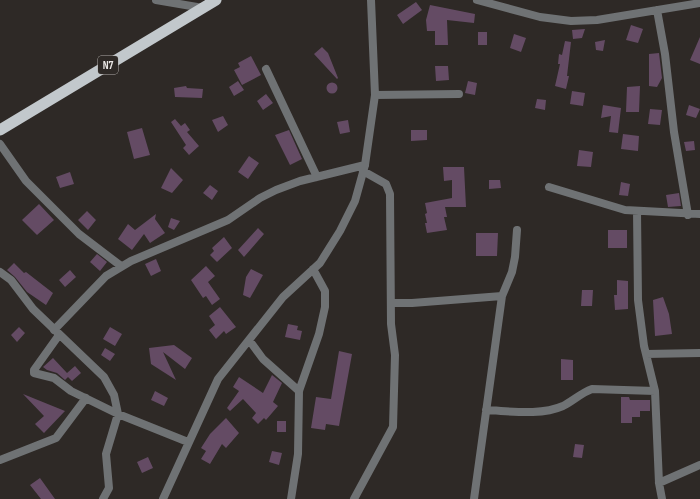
<svg xmlns="http://www.w3.org/2000/svg" width="700" height="499" font-family="'Sofia Sans Condensed',sans-serif">
<rect width="100%" height="100%" fill="#2e2926"/>
<path fill="#644b64" d="M416,2L422,10L403,24L397,15Z
M430,5L475,14L474,23L447,20L448,45H435V31H427L426,20Z
M631,25L643,29L638,43L626,40Z
M585,29L582,38L573,39L572,30Z
M478,32H487V45H478Z
M514,34L526,38L521,52L510,48Z
M700,37V64L690,60Z
M605,40L603,51L596,50L595,42Z
M565,41L571,42L567,76H569L566,89L555,86L560,64H558L559,54L562,55Z
M322,47L328,53L338,78L337,79L314,54Z
M659,53L662,78L657,87L649,86V54Z
M251,56L261,75L242,85L234,70L240,67L238,63Z
M435,66H448L449,80L436,81Z
M238,81L244,90L234,96L229,87Z
M468,81L477,83L475,95L465,93Z
M326.5 88a5.5 5.5 0 1 1 11 0a5.5 5.5 0 1 1-11 0Z
M186,86L187,88L203,89L202,98L175,97L174,88Z
M640,86L639,112H626L627,87Z
M572,91L585,93L583,106L570,104Z
M266,94L273,103L263,110L257,101Z
M537,99L546,100L545,110L535,108Z
M603,105L621,108L618,133L609,132L611,116L601,118Z
M689,105L700,109L696,118L686,115Z
M650,109L662,110L660,125L648,124Z
M223,116L228,125L218,132L212,120Z
M175,119L181,126L185,123L190,130L187,132L199,146L189,155L183,148L186,145L171,122Z
M348,120L350,132L340,134L337,122Z
M142,128L150,155L134,159L127,132Z
M289,130L302,159L290,165L275,135Z
M411,130H427V140L411,141Z
M623,134L639,136L638,151L621,149Z
M694,141L695,150L686,151L684,142Z
M579,150L593,152L591,167L577,166Z
M249,156L259,163L248,179L238,172Z
M443,167H464L466,207H445L447,217H444L447,230L427,233L425,223H427L425,214L427,213L425,203L452,198V180L444,181Z
M171,168L183,180L172,193L161,188Z
M70,172L74,184L60,188L56,177Z
M489,180H500L501,188L489,189Z
M621,182L630,184L628,196L619,195Z
M210,185L218,191L212,200L203,193Z
M679,193L681,206L668,207L666,195Z
M39,204L54,220L37,235L22,220Z
M87,211L96,220L88,230L78,220Z
M156,214L155,219L165,233L150,243L144,234L132,250L118,239L128,224L135,230Z
M171,218L180,221L174,230L168,227Z
M258,228L264,234L244,257L238,250Z
M608,230H627V248H608Z
M476,233H498L497,256H476Z
M224,237L232,248L217,262L210,255L214,251L212,248Z
M97,254L107,262L100,271L90,262Z
M156,259L161,271L151,276L145,264Z
M14,263L24,273L26,272L53,293L46,305L27,292L15,277L7,270Z
M206,266L215,276L208,282L220,299L212,305L206,296L203,298L191,280Z
M251,269L263,275L250,298L243,295L246,277Z
M70,270L76,277L65,287L59,280Z
M617,280L628,281V309L615,310L614,295H617Z
M582,290H593L592,306H581Z
M663,297L669,314L672,334L655,336L653,300Z
M220,307L236,327L226,334L224,331L216,339L209,330L215,325L209,316Z
M288,324L298,326L297,330L302,331L300,340L285,337Z
M19,327L25,333L17,342L11,335Z
M110,327L122,334L115,346L103,339Z
M174,345L192,358L185,369L163,352L176,380L151,364L149,348Z
M105,348L115,354L110,361L101,355Z
M339,351L352,354L339,426L326,424L325,430L311,428L316,397L331,399Z
M53,358L67,373L75,366L81,373L72,381L68,377L65,380L57,373L47,370L43,367Z
M561,359L573,360V380H561Z
M272,375L282,383L273,402L278,406L266,420L264,418L258,424L252,418L256,413L243,399L230,411L227,408L239,391L233,387L239,377L263,393Z
M155,391L168,398L164,406L151,400Z
M23,394L65,411L44,433L35,424L44,416Z
M621,397H629L630,400H650V411H640V417H632V423H621Z
M226,418L239,433L226,448L222,444L210,464L201,459L206,451L201,448L210,434Z
M277,421H286V432H277Z
M575,444L584,445L582,458L573,457Z
M272,451L282,453L279,465L269,462Z
M148,457L153,468L142,473L137,462Z
M40,478L55,499H41L30,485Z"/>
<g fill="none" stroke-linecap="round" stroke-linejoin="round">
<path stroke="#6f7274" stroke-width="8" d="M156,0L203,8
M477,0L540,17L571,21L597,20L700,3
M657,10L665,54L674,132L688,215
M266,69L317,177
M375,95L459,94
M0,144L26,181L79,234L121,266
M549,187L625,210L700,214
M637,211L638,300L644,346L655,391L659,483L662,499
M0,272L11,280L33,309L104,377L114,395L118,414L106,454L109,488L103,499
M502,296L512,272L515,257L517,230
M391,303H412L502,296L474,499
M54,330L106,276L131,261L228,220L260,198L276,190L300,181L365,165
M59,335L34,370V373L54,378L71,391L118,414L188,442
M249,340L263,359L299,391
M646,354L700,353
M486,410C510,411 540,416 563,406C573,401 581,393 592,389L655,391
M0,460L56,438L86,398
M659,483L700,465
M163,499L218,379L283,297L320,263L340,231L355,201L365,165L375,95L371,0
M291,499L298,454L299,391L319,334L325,307V291L313,269
M354,499L393,427L395,355L391,324L390,194L386,184L363,171"/>
<path stroke="#c2c8cc" stroke-width="11" d="M0,130L216,0"/>
</g>
<g text-anchor="middle" stroke-width="3" stroke-linejoin="round" paint-order="stroke">
<rect fill="#2e2926" stroke="#b1adab" stroke-width="1" x="98" y="56" width="20" height="18" rx="3"/>
<g font-size="11" font-weight="bold" fill="#e9e6e4">
<text x="108" y="69">N7</text>
</g>
</g>
</svg>
